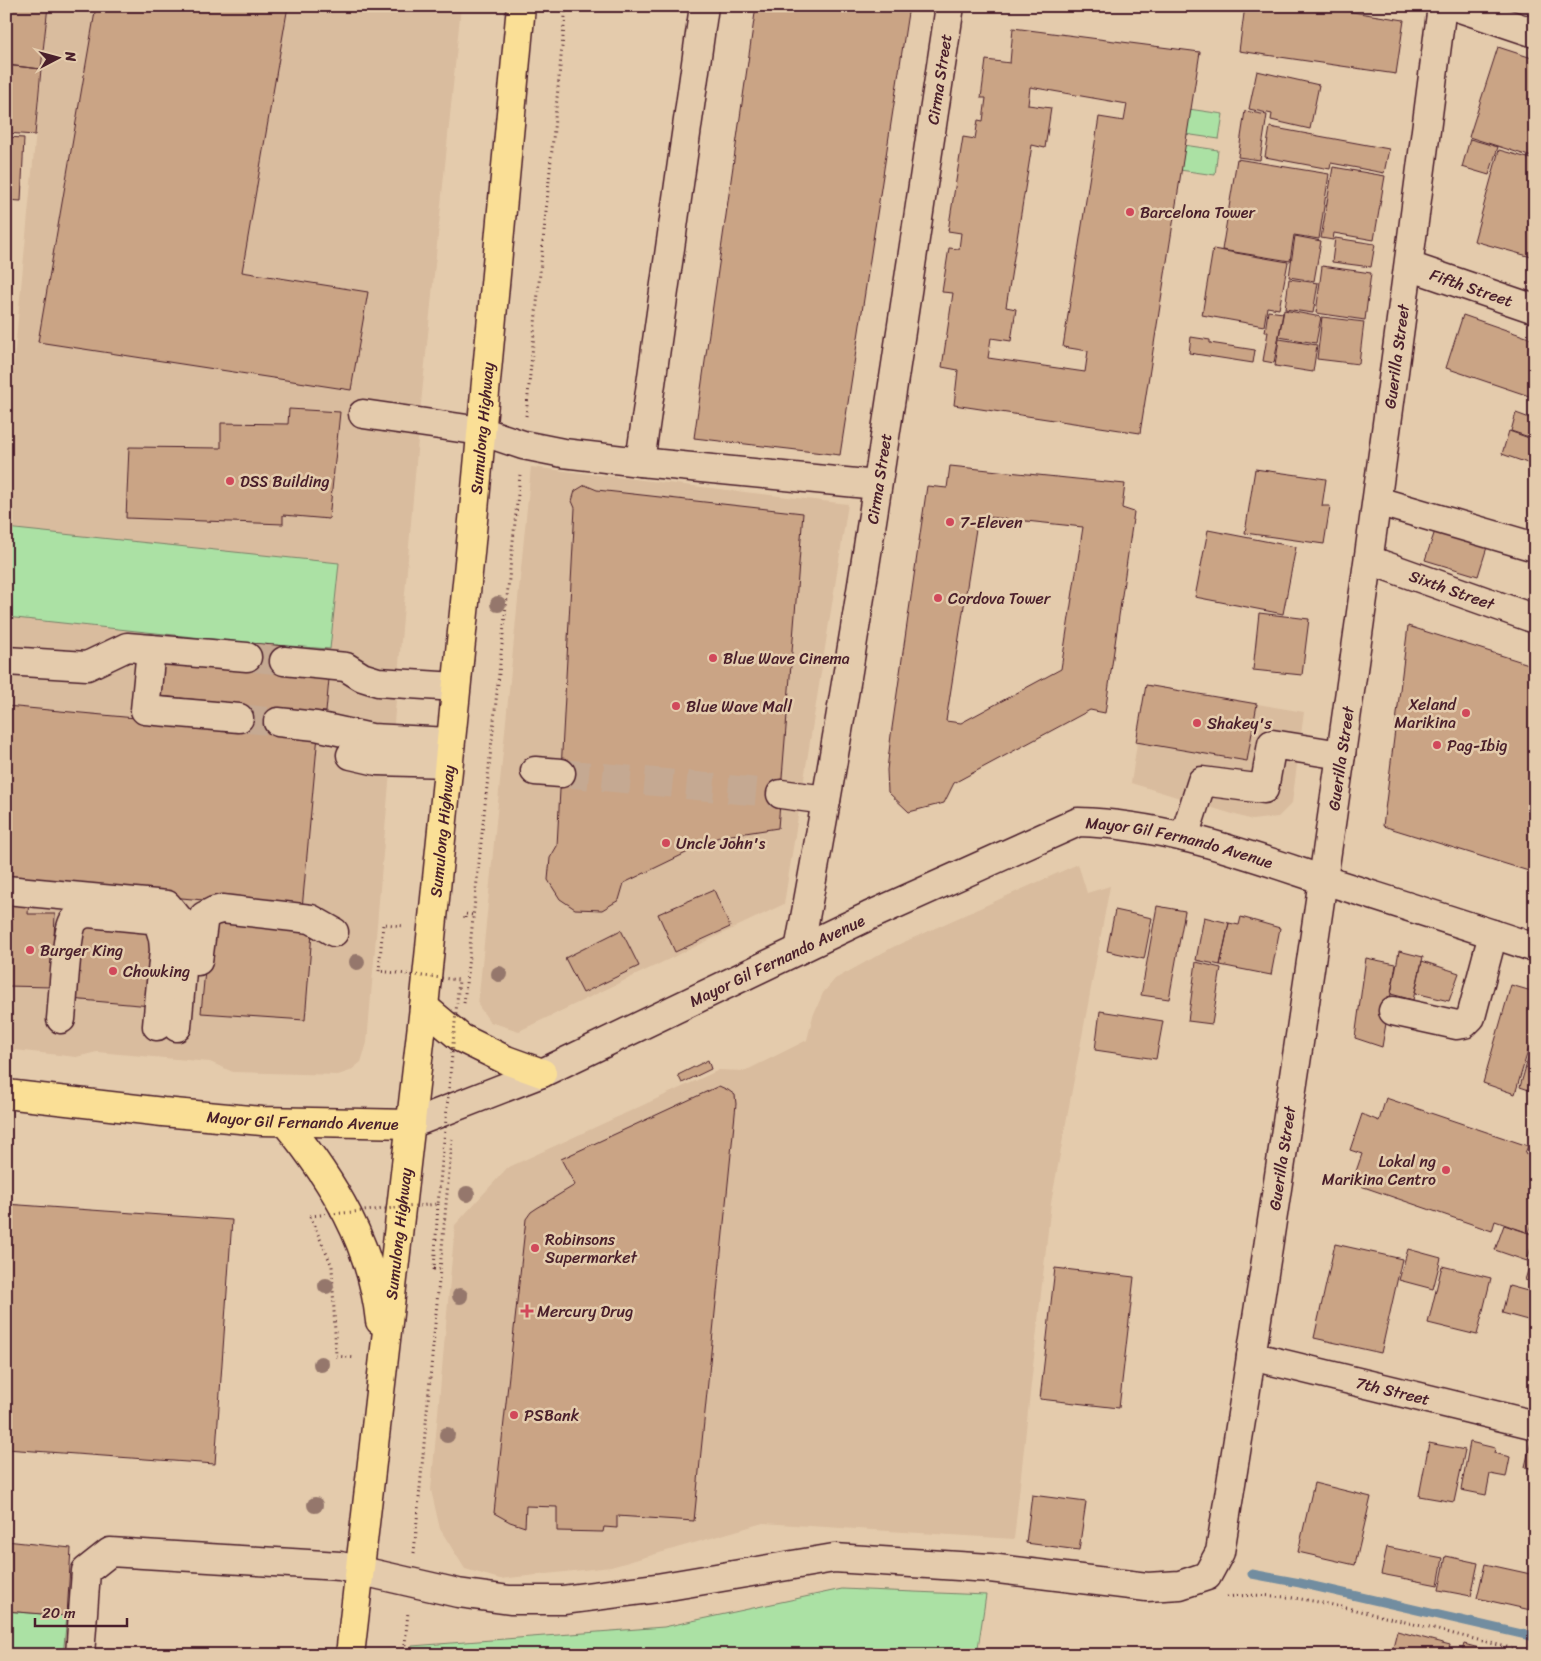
<svg xmlns="http://www.w3.org/2000/svg" width="1541" height="1661" font-family="Sriracha,sans-serif">
<rect width="100%" height="100%" fill="#e4cbac"/>
<filter id="ink" filterUnits="userSpaceOnUse"><feTurbulence type="fractalNoise" baseFrequency=".02" numOctaves="2"/><feDisplacementMap in="SourceGraphic" scale="10" xChannelSelector="R" yChannelSelector="G"/><feConvolveMatrix kernelMatrix="1 2 1 2 8 2 1 2 1" color-interpolation-filters="sRGB"/></filter>
<g filter="url(#ink)">
<path fill="#d9bc9e" d="M48,6H461L421,404L367,1043L361,1062L350,1071L338,1075L233,1072L210,1062L97,1052L76,1057L6,1049V444Z
M531,467L848,504L784,904L519,1031L490,1022L478,1005Z
M1146,685L1304,712L1292,803L1278,817L1252,820L1131,783Z
M1078,864L1087,893L1110,886L1051,1203L1014,1539L763,1523L611,1567L500,1579L465,1569L440,1529L431,1490L455,1225L507,1168L719,1070L745,1071L807,1040L813,1016L823,993L835,979L893,947Z"/>
<path fill="#abe1a4" stroke="#7a8068" d="M1168,106L1223,114L1219,139L1164,131Z
M1163,142L1218,150L1215,175L1159,167Z
M6,528L339,563L330,649L249,643L6,617Z
M842,1589L986,1595L977,1655H411L412,1646L664,1627Z
M6,1611L67,1616L63,1655H6Z"/>
<g fill="none" stroke-linecap="round" stroke-linejoin="round">
<path stroke="#728da0" stroke-width="9" d="M1252,1574L1300,1583L1535,1637"/>
</g>
<path fill="#caa485" stroke="#4a1f2b" fill-rule="evenodd" d="M6,6H48L41,69L6,65Z
M96,6H288L242,272L368,292L351,390L38,342Z
M756,6H909L840,455L694,438Z
M1245,6H1314L1404,20L1396,74L1239,51Z
M1013,28L1200,52L1140,433L954,405L958,370L942,367L953,293L942,292L949,248L959,249L961,233L948,231L963,137L975,139L978,120L983,121L986,98H981L986,60L1010,63ZM1030,87L1127,104L1124,121L1099,117L1063,347L1088,351L1085,372L988,358L991,338L1011,341L1016,309L1006,307L1032,145L1045,148L1051,108L1028,105Z
M1498,47L1535,59V158L1469,137Z
M6,65L41,69L35,135L6,133Z
M1257,71L1319,85L1310,129L1271,120L1272,114L1249,109Z
M1245,111L1267,115L1260,160L1238,157Z
M1270,127L1389,149L1384,173L1331,163L1330,169L1265,157Z
M6,137L24,138L21,201L6,200Z
M1470,139L1498,147L1489,175L1462,167Z
M1499,150L1535,160V258L1474,241Z
M1237,159L1329,174L1319,239L1294,235L1290,261L1222,250Z
M1333,167L1385,176L1374,240L1334,233L1333,240L1321,238Z
M1295,236L1321,241L1314,281L1289,277Z
M1335,238L1375,244L1371,267L1332,262Z
M1213,249L1288,262L1279,309L1267,307L1264,326L1202,315Z
M1322,266L1371,273L1365,320L1316,313Z
M1289,279L1318,283L1313,313L1285,309Z
M1284,310L1321,317L1316,343L1279,337Z
M1268,311L1283,313L1274,363L1263,361L1268,332H1265Z
M1463,315L1535,340V398L1446,368Z
M1322,317L1364,322L1359,364L1317,359Z
M1191,337L1210,340V343L1255,350L1253,363L1189,353Z
M1279,339L1317,345L1313,372L1275,366Z
M289,409L340,412L329,519L283,515V524L126,518L129,447L221,448V423L288,424Z
M1516,413L1535,420V439L1511,431Z
M1509,431L1535,440V459L1533,465L1502,454Z
M950,466L1125,484L1122,508L1134,512L1105,713L1090,710L954,783L944,803L909,812L888,792L887,770L891,735L927,486L947,488ZM978,516L1083,527L1061,669L961,723L946,721Z
M1255,469L1326,479L1322,506H1330L1324,544L1245,533Z
M585,485L597,490L803,513L778,828L719,837L624,883L619,900L602,910L575,909L560,899L548,880L550,858L557,846L575,508L572,501L575,491Z
M1208,530L1296,547L1283,614L1195,597Z
M1435,531L1487,547L1478,576L1425,560Z
M1259,613L1309,619L1302,675L1253,670Z
M1408,626L1535,666V873L1383,826Z
M249,643L286,646L284,661L329,679L326,712L280,709L277,731L238,728L241,704L149,695L152,662L245,670Z
M1146,685L1257,704L1247,761L1136,742Z
M6,706L318,735L302,909L6,882Z
M714,890L730,927L675,952L658,914Z
M6,897H29L28,914H55L52,987L6,986Z
M1157,906L1185,911L1169,999L1141,995Z
M1115,910L1152,918L1144,959L1107,951Z
M210,917L310,928L312,933L305,1020L201,1013Z
M1204,917L1229,923L1220,965L1196,960Z
M1241,917L1280,928L1271,975L1220,965L1229,923L1239,925Z
M85,921L157,928L151,1006L70,999L74,942L83,939Z
M621,930L639,966L583,993L565,958Z
M1399,951L1423,957L1413,1000L1391,994Z
M1366,958L1396,964L1382,1047L1355,1038Z
M1422,961L1459,973L1449,1001L1415,993Z
M1196,962L1221,968L1212,1024L1188,1021Z
M1511,985L1535,992V1028L1515,1094L1483,1083Z
M1100,1011L1163,1021L1156,1059L1095,1050Z
M1535,1035V1092L1520,1087Z
M708,1060L711,1069L682,1083L678,1075Z
M719,1086L728,1090L735,1095L736,1104L694,1521L617,1516V1528L604,1527L603,1532L557,1531V1507L526,1506L525,1527L510,1522L494,1513L526,1219L531,1212L537,1208L575,1185L561,1159Z
M1386,1098L1528,1146L1525,1153L1535,1157V1215L1529,1233L1495,1221L1492,1231L1352,1183L1362,1154L1350,1150L1362,1114L1379,1121Z
M6,1204L232,1220L215,1464L6,1449Z
M1504,1225L1535,1235L1527,1261L1495,1250Z
M1335,1244L1402,1259L1381,1353L1314,1338Z
M1408,1249L1441,1258L1433,1289L1399,1280Z
M1535,1249V1283L1525,1280Z
M1442,1266L1491,1278L1477,1335L1428,1323Z
M1055,1268L1134,1277L1119,1408L1040,1399Z
M1509,1286L1535,1293V1322L1502,1313Z
M1535,1374V1397L1529,1396Z
M1532,1437L1535,1438V1469L1525,1467Z
M1470,1442L1495,1448L1494,1453L1510,1457L1506,1477L1490,1474L1486,1495L1461,1490Z
M1429,1443L1465,1450L1454,1502L1419,1496Z
M1314,1483L1371,1497L1355,1565L1298,1552Z
M1032,1495L1086,1502L1079,1550L1026,1543Z
M6,1541L71,1548L67,1616L6,1611Z
M1387,1547L1443,1558L1438,1585L1381,1574Z
M1446,1556L1478,1563L1471,1596L1439,1590Z
M1485,1564L1535,1575V1611L1477,1598Z
M1397,1631L1450,1645L1448,1655H1391Z
M1464,1644L1505,1655H1461Z"/>
<g fill="none" stroke-linecap="round" stroke-linejoin="round">
<path stroke="#c5a992" stroke-width="28" stroke-dasharray="28 14" stroke-linecap="butt" d="M247,657L284,661
M239,718L278,722
M561,773L781,794"/>
<g stroke="#4a1f2b" stroke-width="31">
<g id="minor">
<path d="M1454,6L1535,33"/>
<path id="s1" d="M1409,266L1535,309"/>
<path d="M363,414L481,431L523,445L563,453L640,462L877,485"/>
<path d="M640,462L704,6"/>
<path d="M1377,501L1535,547"/>
<path id="s2" d="M1369,560L1535,619"/>
<path d="M151,649L145,710L239,718"/>
<path d="M6,661L87,666L127,647L247,657"/>
<path d="M284,661L346,667L362,677L378,682L456,687"/>
<path d="M278,722L316,726L371,738L450,742"/>
<path d="M351,755L377,761L448,763"/>
<path d="M535,771L561,773"/>
<path d="M781,794L826,800"/>
<path d="M1184,837L1202,781L1264,789L1272,744L1341,755"/>
<path d="M6,890L167,905L183,924L185,938L177,1027"/>
<path id="s3" d="M799,950C858,637 902,321 950,6"/>
<path d="M198,961L204,916L214,911L222,909L311,919L334,932"/>
<path d="M1393,1011L1457,1025L1464,1024L1471,1017L1493,934"/>
<path d="M61,1019C63,1001 66,934 73,922C77,916 82,914 89,913L150,919L158,922L163,938L164,950L157,1026"/>
<path id="s4" d="M411,1124L542,1073L869,916L1078,822C1162,824 1242,853 1321,879C1393,902 1464,924 1535,948"/>
<path id="s5" d="M1251,1356L1535,1425"/>
<path id="s6" d="M80,1655L86,1571L110,1552L340,1566L458,1593L510,1600H563L657,1588L834,1558L990,1568L1147,1587L1180,1585L1207,1576L1220,1552C1303,1038 1376,523 1442,6"/>
</g>
</g>
<g stroke="#4a1f2b" stroke-width="31">
<g id="major">
<path d="M424,1007L461,1038L506,1060L542,1073"/>
<path id="s7" d="M6,1094L163,1112L262,1121L411,1124"/>
<path d="M285,1122C333,1181 372,1244 380,1321"/>
<path id="s8" d="M350,1655L424,1007L470,553L521,6"/>
</g>
</g>
<path stroke="#4a1f2b" stroke-width="3" stroke-dasharray="1 4" stroke-linecap="butt" d="M526,416L566,6
M465,918V914L473,915
M379,971L383,924L404,926
M464,1003L520,475
M438,1204L434,1269H441
M310,1216L332,1266L336,1356L356,1358
M414,1553L452,1139
M1227,1597C1282,1590 1337,1606 1389,1618C1438,1630 1486,1642 1535,1654
M404,1655L408,1612"/>
<use href="#minor" stroke="#e4cbac" stroke-width="28"/>
<use href="#major" stroke="#fadf96" stroke-width="28"/>
<path stroke="#4a1f2b" stroke-width="3" stroke-dasharray="1 4" stroke-linecap="butt" d="M310,1216L438,1204L459,980L379,971"/>
</g>
<g fill="#95776c">
<circle cx="498" cy="604" r="8"/>
<circle cx="357" cy="962" r="8"/>
<circle cx="499" cy="974" r="8"/>
<circle cx="467" cy="1194" r="8"/>
<circle cx="326" cy="1286" r="8"/>
<circle cx="460" cy="1296" r="8"/>
<circle cx="321" cy="1364" r="8"/>
<circle cx="447" cy="1435" r="8"/>
<circle cx="315" cy="1505" r="8"/>
</g>
</g>
<g fill="#d1495b" stroke="#e4cbac" stroke-width="2">
<circle cx="1130" cy="212" r="5"/>
<circle cx="230" cy="481" r="5"/>
<circle cx="950" cy="522" r="5"/>
<circle cx="938" cy="598" r="5"/>
<circle cx="713" cy="658" r="5"/>
<circle cx="676" cy="706" r="5"/>
<circle cx="1466" cy="713" r="5"/>
<circle cx="1197" cy="723" r="5"/>
<circle cx="1437" cy="745" r="5"/>
<circle cx="666" cy="843" r="5"/>
<circle cx="30" cy="950" r="5"/>
<circle cx="113" cy="971" r="5"/>
<circle cx="1446" cy="1170" r="5"/>
<circle cx="535" cy="1248" r="5"/>
<path d="M524.5 1303.5h5v5h5v5h-5v5h-5v-5h-5v-5h5z"/>
<circle cx="514" cy="1415" r="5"/>
</g>
<g text-anchor="middle" stroke-width="5" stroke-linejoin="round" paint-order="stroke">
<g font-size="16" fill="#4a1f2b" stroke="#e4cbac">
<text dy="6" stroke="none"><textPath href="#s3" startOffset="882">Cirma Street</textPath></text>
<text dy="6" stroke="none"><textPath href="#s1" startOffset="66">Fifth Street</textPath></text>
<text dy="6" stroke="none"><textPath href="#s6" startOffset="2458">Guerilla Street</textPath></text>
<text dy="6" stroke="none"><textPath href="#s8" startOffset="1234">Sumulong Highway</textPath></text>
<text dy="6" stroke="none"><textPath href="#s3" startOffset="478">Cirma Street</textPath></text>
<text dy="6" stroke="none"><textPath href="#s2" startOffset="88">Sixth Street</textPath></text>
<text dy="6" stroke="none"><textPath href="#s6" startOffset="2052">Guerilla Street</textPath></text>
<text dy="6" stroke="none"><textPath href="#s8" startOffset="829">Sumulong Highway</textPath></text>
<text dy="6" stroke="none"><textPath href="#s4" startOffset="836">Mayor Gil Fernando Avenue</textPath></text>
<text dy="6" stroke="none"><textPath href="#s4" startOffset="401">Mayor Gil Fernando Avenue</textPath></text>
<text dy="6" stroke="none"><textPath href="#s7" startOffset="298">Mayor Gil Fernando Avenue</textPath></text>
<text dy="6" stroke="none"><textPath href="#s6" startOffset="1648">Guerilla Street</textPath></text>
<text dy="6" stroke="none"><textPath href="#s8" startOffset="424">Sumulong Highway</textPath></text>
<text dy="6" stroke="none"><textPath href="#s5" startOffset="146">7th Street</textPath></text>
</g>
<g font-size="16" fill="#4a1f2b" stroke="#e4cbac" text-anchor="start">
<text x="1140" y="218">Barcelona Tower</text>
<text x="240" y="487">DSS Building</text>
<text x="960" y="528">7-Eleven</text>
<text x="948" y="604">Cordova Tower</text>
<text x="723" y="664">Blue Wave Cinema</text>
<text x="1456" y="710" text-anchor="end">Xeland<tspan x="1456" dy="18">Marikina</tspan></text>
<text x="686" y="712">Blue Wave Mall</text>
<text x="1207" y="729">Shakey's</text>
<text x="1447" y="751">Pag-Ibig</text>
<text x="676" y="849">Uncle John's</text>
<text x="40" y="956">Burger King</text>
<text x="123" y="977">Chowking</text>
<text x="1436" y="1167" text-anchor="end">Lokal ng<tspan x="1436" dy="18">Marikina Centro</tspan></text>
<text x="545" y="1245">Robinsons<tspan x="545" dy="18">Supermarket</tspan></text>
<text x="537" y="1317">Mercury Drug</text>
<text x="524" y="1421">PSBank</text>
</g>
</g>
<rect width="1541" height="1661" fill="none" stroke="#e4cbac" stroke-width="25"/>
<rect x="12" y="12" width="1516" height="1636" fill="none" stroke="#4a1f2b" stroke-width="2" filter="url(#ink)"/>
<g transform="translate(58 58) rotate(84)" stroke="#e4cbac" stroke-width="4" paint-order="stroke">
<path d="M0-4L9 19L0 12L-9 19Z" fill="#4a1f2b"/>
<text y="-8" font-size="14" font-weight="bold" text-anchor="middle" fill="#4a1f2b">N</text>
</g>
<path d="M35 1618v8h92v-8" fill="none" stroke="#4a1f2b" stroke-width="2.5"/>
<text x="42" y="1618" font-size="15" fill="#4a1f2b" stroke="#e4cbac" stroke-width="4" paint-order="stroke">20 m</text>
</svg>
